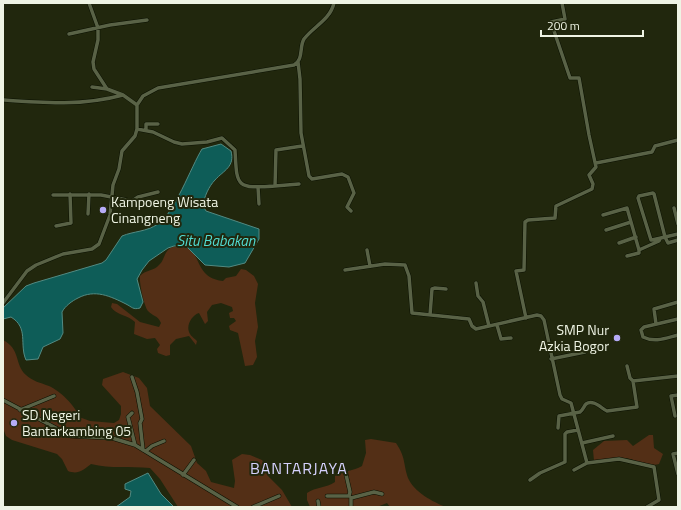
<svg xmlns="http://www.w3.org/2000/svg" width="681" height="510" font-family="'Titillium Web',sans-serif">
<rect width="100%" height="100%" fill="#21270d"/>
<path fill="#532f16" d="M182,246C203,250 193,278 223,281L226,278L236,276L241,269L246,270L254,276L258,284L255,303L258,327L255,341L257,357L253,365L245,366L238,333L230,330L229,326L236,321L234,318H230L229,313L233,311L232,307L221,303L212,305L207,312L208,321L205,324L199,313C192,315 185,326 190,334C191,336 195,339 197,341L196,345L189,336L176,339L170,345V355L166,356L158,353L157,349L160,345L155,338L147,339L134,334L135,322C128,315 116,315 111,307L112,303L117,304L140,322L159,327L161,323C158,315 152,316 148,311C144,306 139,282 140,276C145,270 154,271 159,265C164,261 164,253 169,249C173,246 178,246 182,246Z
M3,340C21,349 14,364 26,375C32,381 41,383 49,386C60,391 75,405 79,417L90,421L114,423L119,420L121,414V406L102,385L103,379L123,372L139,378L147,388L150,406L191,446L197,463L206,471L211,482L234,488L235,481L232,460L242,454L250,455L262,460L265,464L268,476L282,490L292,507H178L160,479L150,468C130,466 111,469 91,464C83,470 78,475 68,471L62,459L57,454L12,440L6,436L3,428Z
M649,435H653L654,448L663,454L659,464C641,468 638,458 622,458C613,457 604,463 594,461L593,450L604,441L627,440L633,446Z
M371,439L396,443C406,458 403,463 408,478C414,492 433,502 446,507H390L387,503L377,507H310L307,500V493C316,487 326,488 335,482V476C344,471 353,471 362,466L366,453L365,440Z"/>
<path fill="#0e5d58" stroke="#528a82" d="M221,144L231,151C235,167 224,170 215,180C209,186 204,197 203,206L206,211L259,229V239L245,263L229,267L205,265L185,245L174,246L168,248L149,261L142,270L137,279L143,302L140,308C133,310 132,307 126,304C110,296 95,289 78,298C72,301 65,306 62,312L63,333L60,339L43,347L38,359L26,360C19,344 29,328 11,317L3,319V308L26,286L34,283L102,263L106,260L122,236C134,231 146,232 158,224C174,214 191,167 202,149Z
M148,473L161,494L174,507H116L130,497L131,491L125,489V484Z"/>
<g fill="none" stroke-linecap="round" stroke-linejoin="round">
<g stroke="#0a1000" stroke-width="4.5">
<path id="minor" d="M89,3L98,28V40L93,62L94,69L107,89L123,95L137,105
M69,34L110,25L147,20
M298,62L300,79L301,133L309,176L312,179L342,174L348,177L354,193L347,207L351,211
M92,87L107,89
M3,100C44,103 83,106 123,95
M137,129L153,132L174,142L182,144L207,142L222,138L235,150C237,186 235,189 275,186L276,150L302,146
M146,130V124H158
M596,163L652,152L655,146L678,140
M275,186L299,184
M258,187L259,204
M53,195H101L132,201L138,197L158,192
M674,208L678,224
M88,214L89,194
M603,215L627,208L639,250
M56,226L71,223L70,194
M606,230L631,222
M678,234L652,240H651L638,198L639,196L653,193L654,194L665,237L668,243L678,240
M619,243L636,237
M367,250L370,266
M627,256L639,253V250L659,241L660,239
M345,270L385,264L405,265L409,276L412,313L469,319L472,326L476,329L537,315L541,316L544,320L560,395L562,399L571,403L587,463L619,459L654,467L659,500L647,507
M476,283L478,296L483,302L489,326
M3,303L27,271L36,265L63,254L92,249L99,244L110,215L113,185L119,169L122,151L135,136L137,129V105L143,96L158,88L294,65C304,59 299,47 304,39C314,26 330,20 334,3
M430,315L432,289L435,288L446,289
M526,318L516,271L524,270L525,222L528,220L555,218L556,206L592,189L593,184L589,175L596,167L589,135L579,78H570L551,22L565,19L562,3
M678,319L644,327L641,330L643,337C655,343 666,338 678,335
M656,324L654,309L678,302
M497,325L501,339L511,338
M551,359L585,352
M132,377L137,392L142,419L140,423L143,450
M633,381L678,376
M3,400L71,436L112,438L135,445L237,507
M20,410L54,396
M132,413L128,417L135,445
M675,416L671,396L678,395
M558,428L559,416L580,412C583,410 584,406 586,404C593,399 601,408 607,411L637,407L633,381L630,378L627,366
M582,443L613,436
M146,451L152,446L164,441
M678,453L673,454L678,474
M345,470L350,492L349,496
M574,470L587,463
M183,475L194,460
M530,480L540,473L565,462V434L567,432L578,430
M327,496H349
M318,501L319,507
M253,507L279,496
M351,507V498L374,492L382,494"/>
</g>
<use href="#minor" stroke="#596246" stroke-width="3.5"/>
</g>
<g fill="#b6acf8" stroke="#21270d" stroke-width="1.5">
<circle cx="103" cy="210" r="4"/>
<circle cx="617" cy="338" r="4"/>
<circle cx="14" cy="423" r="4"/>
</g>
<g text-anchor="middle" stroke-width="4" stroke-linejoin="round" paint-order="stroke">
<g font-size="14" fill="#eff4e4" stroke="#21270d" text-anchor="start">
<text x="111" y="207">Kampoeng Wisata<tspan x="111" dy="16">Cinangneng</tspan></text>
<text x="609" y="335" text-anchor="end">SMP Nur<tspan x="609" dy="16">Azkia Bogor</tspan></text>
<text x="22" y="420">SD Negeri<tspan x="22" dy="16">Bantarkambing 05</tspan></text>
</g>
<g font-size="15" font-style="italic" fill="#52dbd1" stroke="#21270d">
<text x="216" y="246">Situ Babakan</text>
</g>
<g font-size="16" letter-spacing="1" fill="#d5d1fd" stroke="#21270d">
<text x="299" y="474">BANTARJAYA</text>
</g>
</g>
<rect width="681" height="510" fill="none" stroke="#eff4e4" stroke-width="8"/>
<path d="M541 30v6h102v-6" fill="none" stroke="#eff4e4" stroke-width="2"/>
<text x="547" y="30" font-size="12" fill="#eff4e4" stroke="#21270d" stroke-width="3" paint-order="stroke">200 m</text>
</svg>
